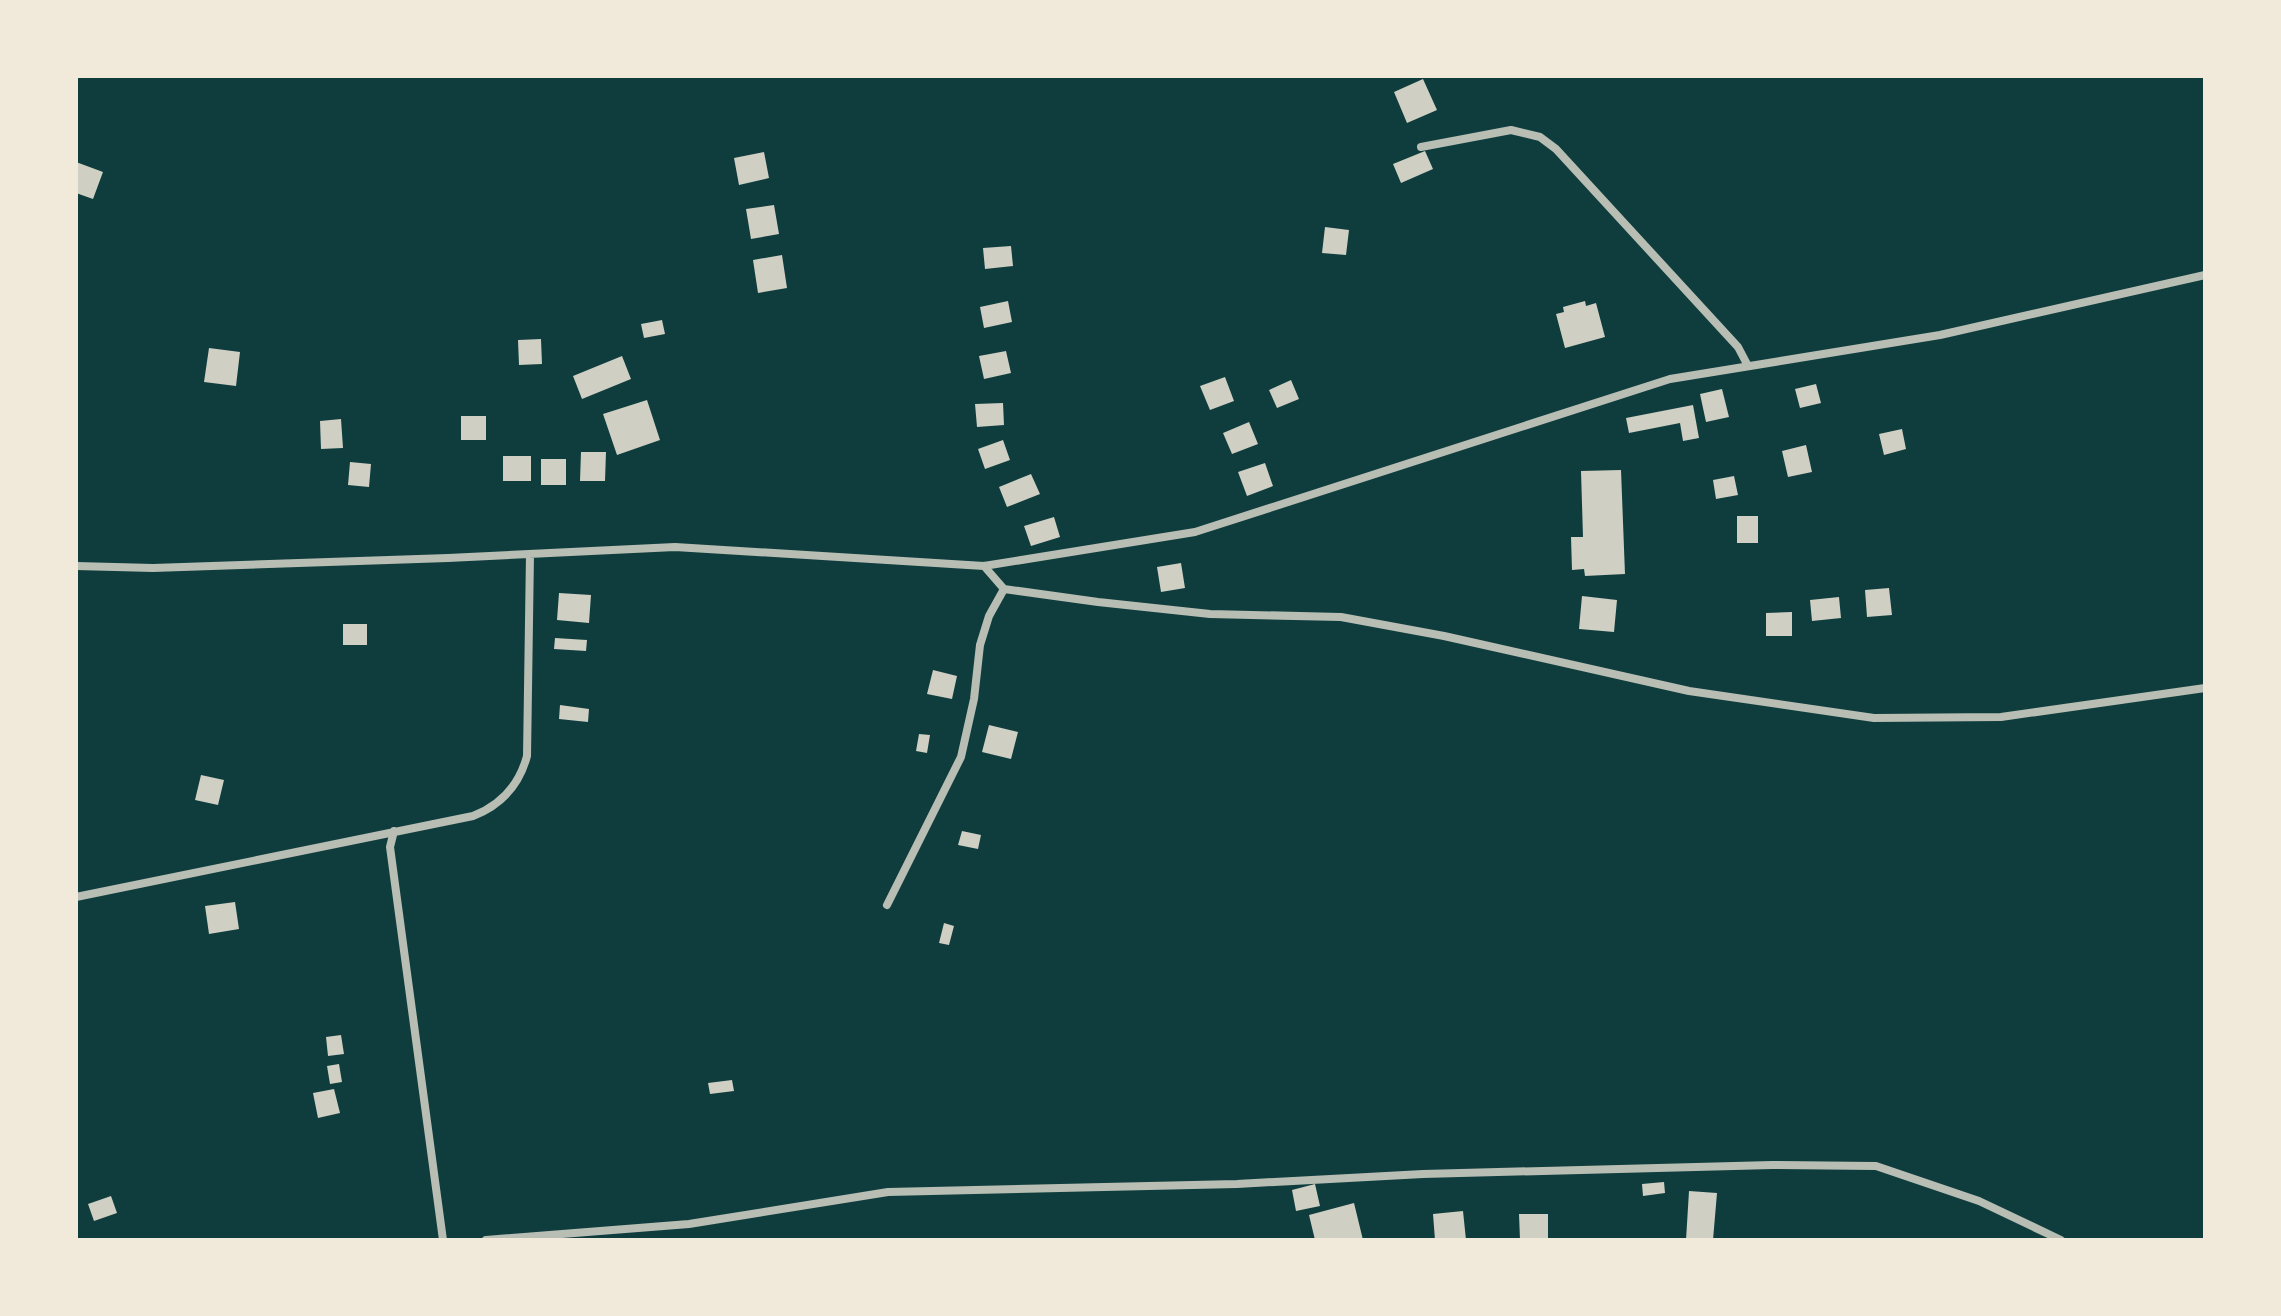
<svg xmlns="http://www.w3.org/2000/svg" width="2281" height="1316" font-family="'PT Sans Narrow',sans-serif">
<rect width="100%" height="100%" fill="#0f3d3e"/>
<path fill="#cfcfc3" d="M1423,79L1437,110L1407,123L1394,92Z
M1425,151L1433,169L1401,183L1393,164Z
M764,152L769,178L739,185L734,158Z
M76,162L103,172L93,199L76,193Z
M774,205L779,234L751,239L746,209Z
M1325,227L1349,230L1346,255L1322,253Z
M1011,246L1013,266L985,269L983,248Z
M782,255L787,288L758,293L753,260Z
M1008,301L1012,322L984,328L980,307Z
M1585,301L1586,306L1596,303L1605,337L1565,348L1556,314L1564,312L1563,307Z
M662,320L665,334L644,338L641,324Z
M541,339L542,364L519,365L518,340Z
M209,348L240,352L236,386L204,382Z
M1006,351L1011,373L984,379L979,356Z
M622,356L631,379L582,399L573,376Z
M1225,377L1234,401L1210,410L1200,386Z
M1291,380L1299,399L1277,408L1269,390Z
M1816,384L1821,403L1800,408L1795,389Z
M1722,389L1729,417L1706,422L1700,394Z
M647,400L660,440L617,455L603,414Z
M1003,403L1004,425L977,427L975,404Z
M1693,405L1699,438L1683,441L1680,423L1629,433L1626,418Z
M461,416H486V440H461Z
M341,419L343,448L321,449L320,421Z
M1249,422L1258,444L1232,454L1223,433Z
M1902,429L1906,449L1884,455L1879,434Z
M1003,440L1010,460L985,469L978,449Z
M1806,445L1812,472L1788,477L1782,451Z
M581,452H606L605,481H580Z
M503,456H531V481H503Z
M541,459H566V485H541Z
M350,462L371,464L369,487L348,485Z
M1265,463L1273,486L1247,496L1238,472Z
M1621,470L1625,574L1585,576L1584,569L1572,570L1571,537H1583L1581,471Z
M1031,474L1040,494L1007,507L999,487Z
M1734,476L1738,495L1716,499L1713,480Z
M1737,516H1758V543H1737Z
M1054,517L1060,537L1031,546L1024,526Z
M1181,563L1185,588L1161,592L1157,567Z
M1889,588L1892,615L1867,617L1865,590Z
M559,593L591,595L589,623L557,620Z
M1582,596L1617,600L1614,632L1579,629Z
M1839,597L1841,618L1812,621L1810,600Z
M1792,612V636H1766V613Z
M343,624H367V645H343Z
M555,638L587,640L586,651L554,649Z
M933,670L957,676L952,699L927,694Z
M560,705L589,709L588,722L559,719Z
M989,725L1018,732L1011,759L982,752Z
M919,734L930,735L927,753L916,751Z
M201,775L224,780L218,805L195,800Z
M962,831L981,835L978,849L958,845Z
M235,902L239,929L209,934L205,906Z
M944,923L954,926L949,945L939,943Z
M341,1035L344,1054L328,1056L326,1037Z
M339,1064L342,1082L330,1084L327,1066Z
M732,1080L734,1091L710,1094L708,1083Z
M334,1089L340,1113L318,1118L313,1093Z
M1664,1182L1665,1193L1643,1196L1642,1184Z
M1315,1184L1320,1206L1296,1211L1292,1190Z
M1689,1191L1717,1193L1713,1240H1686Z
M111,1196L117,1213L94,1221L88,1204Z
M1354,1203L1363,1240H1315L1309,1215Z
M1463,1211L1466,1240H1435L1433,1214Z
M1519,1214H1548V1240H1520Z"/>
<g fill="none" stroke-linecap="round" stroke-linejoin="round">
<path stroke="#b8beb3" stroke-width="8" d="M1421,147L1511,130L1540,137L1556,149L1738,347L1748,366
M76,566L153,568L448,558L675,547L984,566L1195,532L1670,379L1940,335L2205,275
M984,566L1004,589L1098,602L1210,614L1341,617L1444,636L1689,691L1874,718L2001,717L2205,688
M394,831L390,847L443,1240
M76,897L473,816C501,805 519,786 527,756L530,554
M887,905L961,757L974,699L980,645L989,616L1004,589
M486,1240L689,1224L888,1192L1237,1184L1423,1174L1772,1165L1876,1166L1979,1201L2061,1240"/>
</g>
<rect width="2281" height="1316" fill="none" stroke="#f1e9da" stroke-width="156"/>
</svg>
